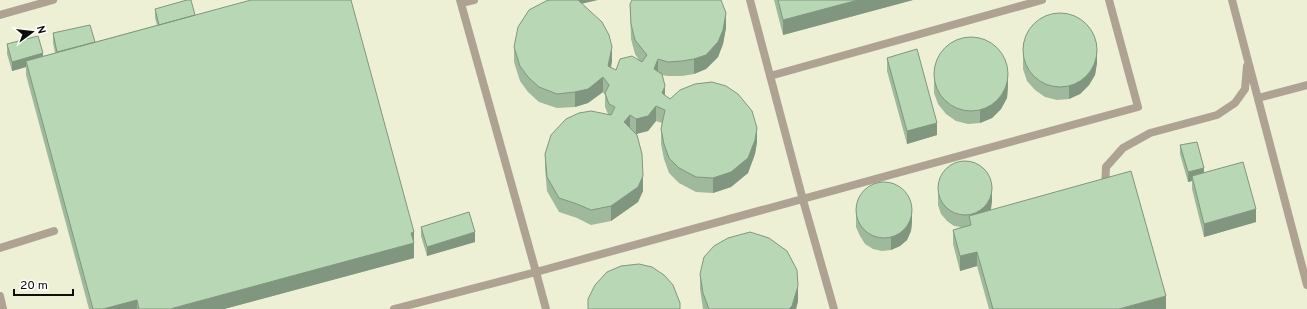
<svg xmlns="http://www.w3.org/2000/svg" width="1307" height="309" font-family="Overpass,sans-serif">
<rect width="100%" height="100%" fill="#f8f9e6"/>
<path fill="#edf0d5" d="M0,0H1307V309H0Z"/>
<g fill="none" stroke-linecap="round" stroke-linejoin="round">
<path stroke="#aea393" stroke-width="8" d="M750,0L803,200L834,309
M1232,0L1307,285
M461,3L474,0
M0,15L53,0
M770,76L1042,0
M1258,98L1307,85
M1105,188L1106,167L1123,148L1150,133L1217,115L1235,103L1245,89L1247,66
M0,248L54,231
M0,296L3,309
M394,309L536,272L460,0
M546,309L536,272L1138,107L1109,0"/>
</g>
<path fill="#9eb99c" d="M774,0H913L783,35Z
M582,4L612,61L611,67L616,70L639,60L635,54L631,39L630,4L726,28L723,44L718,57L706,69L694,74L682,76H668L662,75L665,96L670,99L757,142L755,154L748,173L731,187L713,193L696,192L679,183L669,173L664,159L661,144V129L662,123L656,121L648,131L636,134L635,133L643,191L638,202L611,221L591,225L577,218L559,212L547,191L545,168V154L608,114L605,107V95L603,92L588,103L575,107L557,108L539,102L528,92L520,81L514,62V47Z
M155,9L195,15L414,232V258L224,309H89L26,75V67L12,71L7,54V44L43,56L55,53L53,43V33L95,42L157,25L155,18Z
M1023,44L1097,63L1095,75L1089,85L1080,94L1069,99L1057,100L1045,97L1035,90L1027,81L1023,69Z
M887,58L937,135L907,144L887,71Z
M934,68L1008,86L1007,98L1001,109L992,118L980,123L968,124L956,121L946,114L938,104L934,93Z
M1180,145L1204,173L1256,222L1204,237L1192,189V181L1188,182L1180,154Z
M938,184L992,201L990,210L1166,309H989L977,266L960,271L953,244V230L961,227L954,226L947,221L941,214L938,205Z
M856,206L912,222L911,231L907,240L900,246L891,250L882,251L873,249L865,244L860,236L856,227Z
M421,227L475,242L427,256L421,236Z
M700,274L798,301L796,309H703L700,289Z"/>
<path fill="#81967f" d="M572,0H598L572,6Z
M858,0H913L783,35V20Z
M726,13V28L723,44L718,57L706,69L694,74V59Z
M612,47V61L608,80V66Z
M1097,50V63L1095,75L1089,85L1080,94L1069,99V86Z
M43,53V63L26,61V67L12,71V62Z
M658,59V73L654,69Z
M1008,74V86L1007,98L1001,109L992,118L980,123V110Z
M603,77V92L588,103L575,107V92Z
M665,86V101L662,93Z
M656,106V121L648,131L636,134V119Z
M630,115V129L624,122Z
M937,123V135L907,144V131Z
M757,128V142L755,154L748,173L731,187L713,193V178Z
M1204,168V178L1192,176V181L1188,182V172Z
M643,176V191L638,202L611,221V206Z
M992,188V201L991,209L987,217L972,227V214Z
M1256,209V222L1204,237V224Z
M912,210V222L911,231L907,240L900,246L891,250V237Z
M414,232V258L224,309H170Z
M475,232V242L427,256V247Z
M977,252V266L960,271V256Z
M798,286V301L796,309H789Z
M1166,296V309H1119Z
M137,300V309H103Z"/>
<path fill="#b8d7b5" stroke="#81967f" d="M187,0H191L195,15L159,25L155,9Z
M251,0H351L414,232L411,233L414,243L170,309H139L137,300L103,309H93L26,61Z
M549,0H578L602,22L609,35L612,47L608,66L616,70L620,59L632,56L642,62L647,55L635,40L631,24L630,4L632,0H721L726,13L723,30L718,42L706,55L694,59L682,61L668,62L658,59L654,69L662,74L665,86L662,93L670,99L680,90L695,84L712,82L726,86L738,94L752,111L757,128L755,140L748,158L731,172L713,178L696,177L679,168L669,158L664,144L661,129L665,110L656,106L648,116L636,119L630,115L624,122L637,135L642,154L643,176L638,187L611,206L591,210L577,204L559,198L547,177L545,154L551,135L566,119L579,113L591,111L611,115L615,107L609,104L605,93L609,85L603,77L588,89L575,92L557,94L539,87L528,77L520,66L514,47L518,27L529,10L546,1Z
M778,0H858L783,20Z
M1023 50a37 37 0 1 1 74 0a37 37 0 1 1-74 0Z
M90,25L95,42L57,52L53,33Z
M38,36L43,53L12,62L7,44Z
M934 74a37 37 0 1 1 74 0a37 37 0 1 1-74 0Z
M917,49L937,123L907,131L887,58Z
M1197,142L1204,168L1188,172L1180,145Z
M938 188a27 27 0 1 1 54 0a27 27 0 1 1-54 0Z
M1243,162L1256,209L1204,224L1192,176Z
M1131,171L1166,296L1119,309H993L977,252L960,256L953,230L971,225L969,216Z
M856 210a28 28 0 1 1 56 0a28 28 0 1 1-56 0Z
M469,212L475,232L427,247L421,227Z
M750,232L769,238L787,251L797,270L798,286L792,306L789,309H709L703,293L700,274L704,257L714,246L728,238Z
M639,264L652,267L664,275L673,285L680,303V309H588V299L595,285L607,272L621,266Z"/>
<g transform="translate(32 32) rotate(75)" stroke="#ffffff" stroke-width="3" paint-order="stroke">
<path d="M0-3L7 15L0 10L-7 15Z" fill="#0e0f08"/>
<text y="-6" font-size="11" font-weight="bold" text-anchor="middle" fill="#0e0f08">N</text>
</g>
<path d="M14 289v6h59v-6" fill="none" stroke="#0e0f08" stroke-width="2"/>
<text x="20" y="289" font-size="12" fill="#0e0f08" stroke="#ffffff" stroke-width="3" paint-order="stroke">20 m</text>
</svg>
